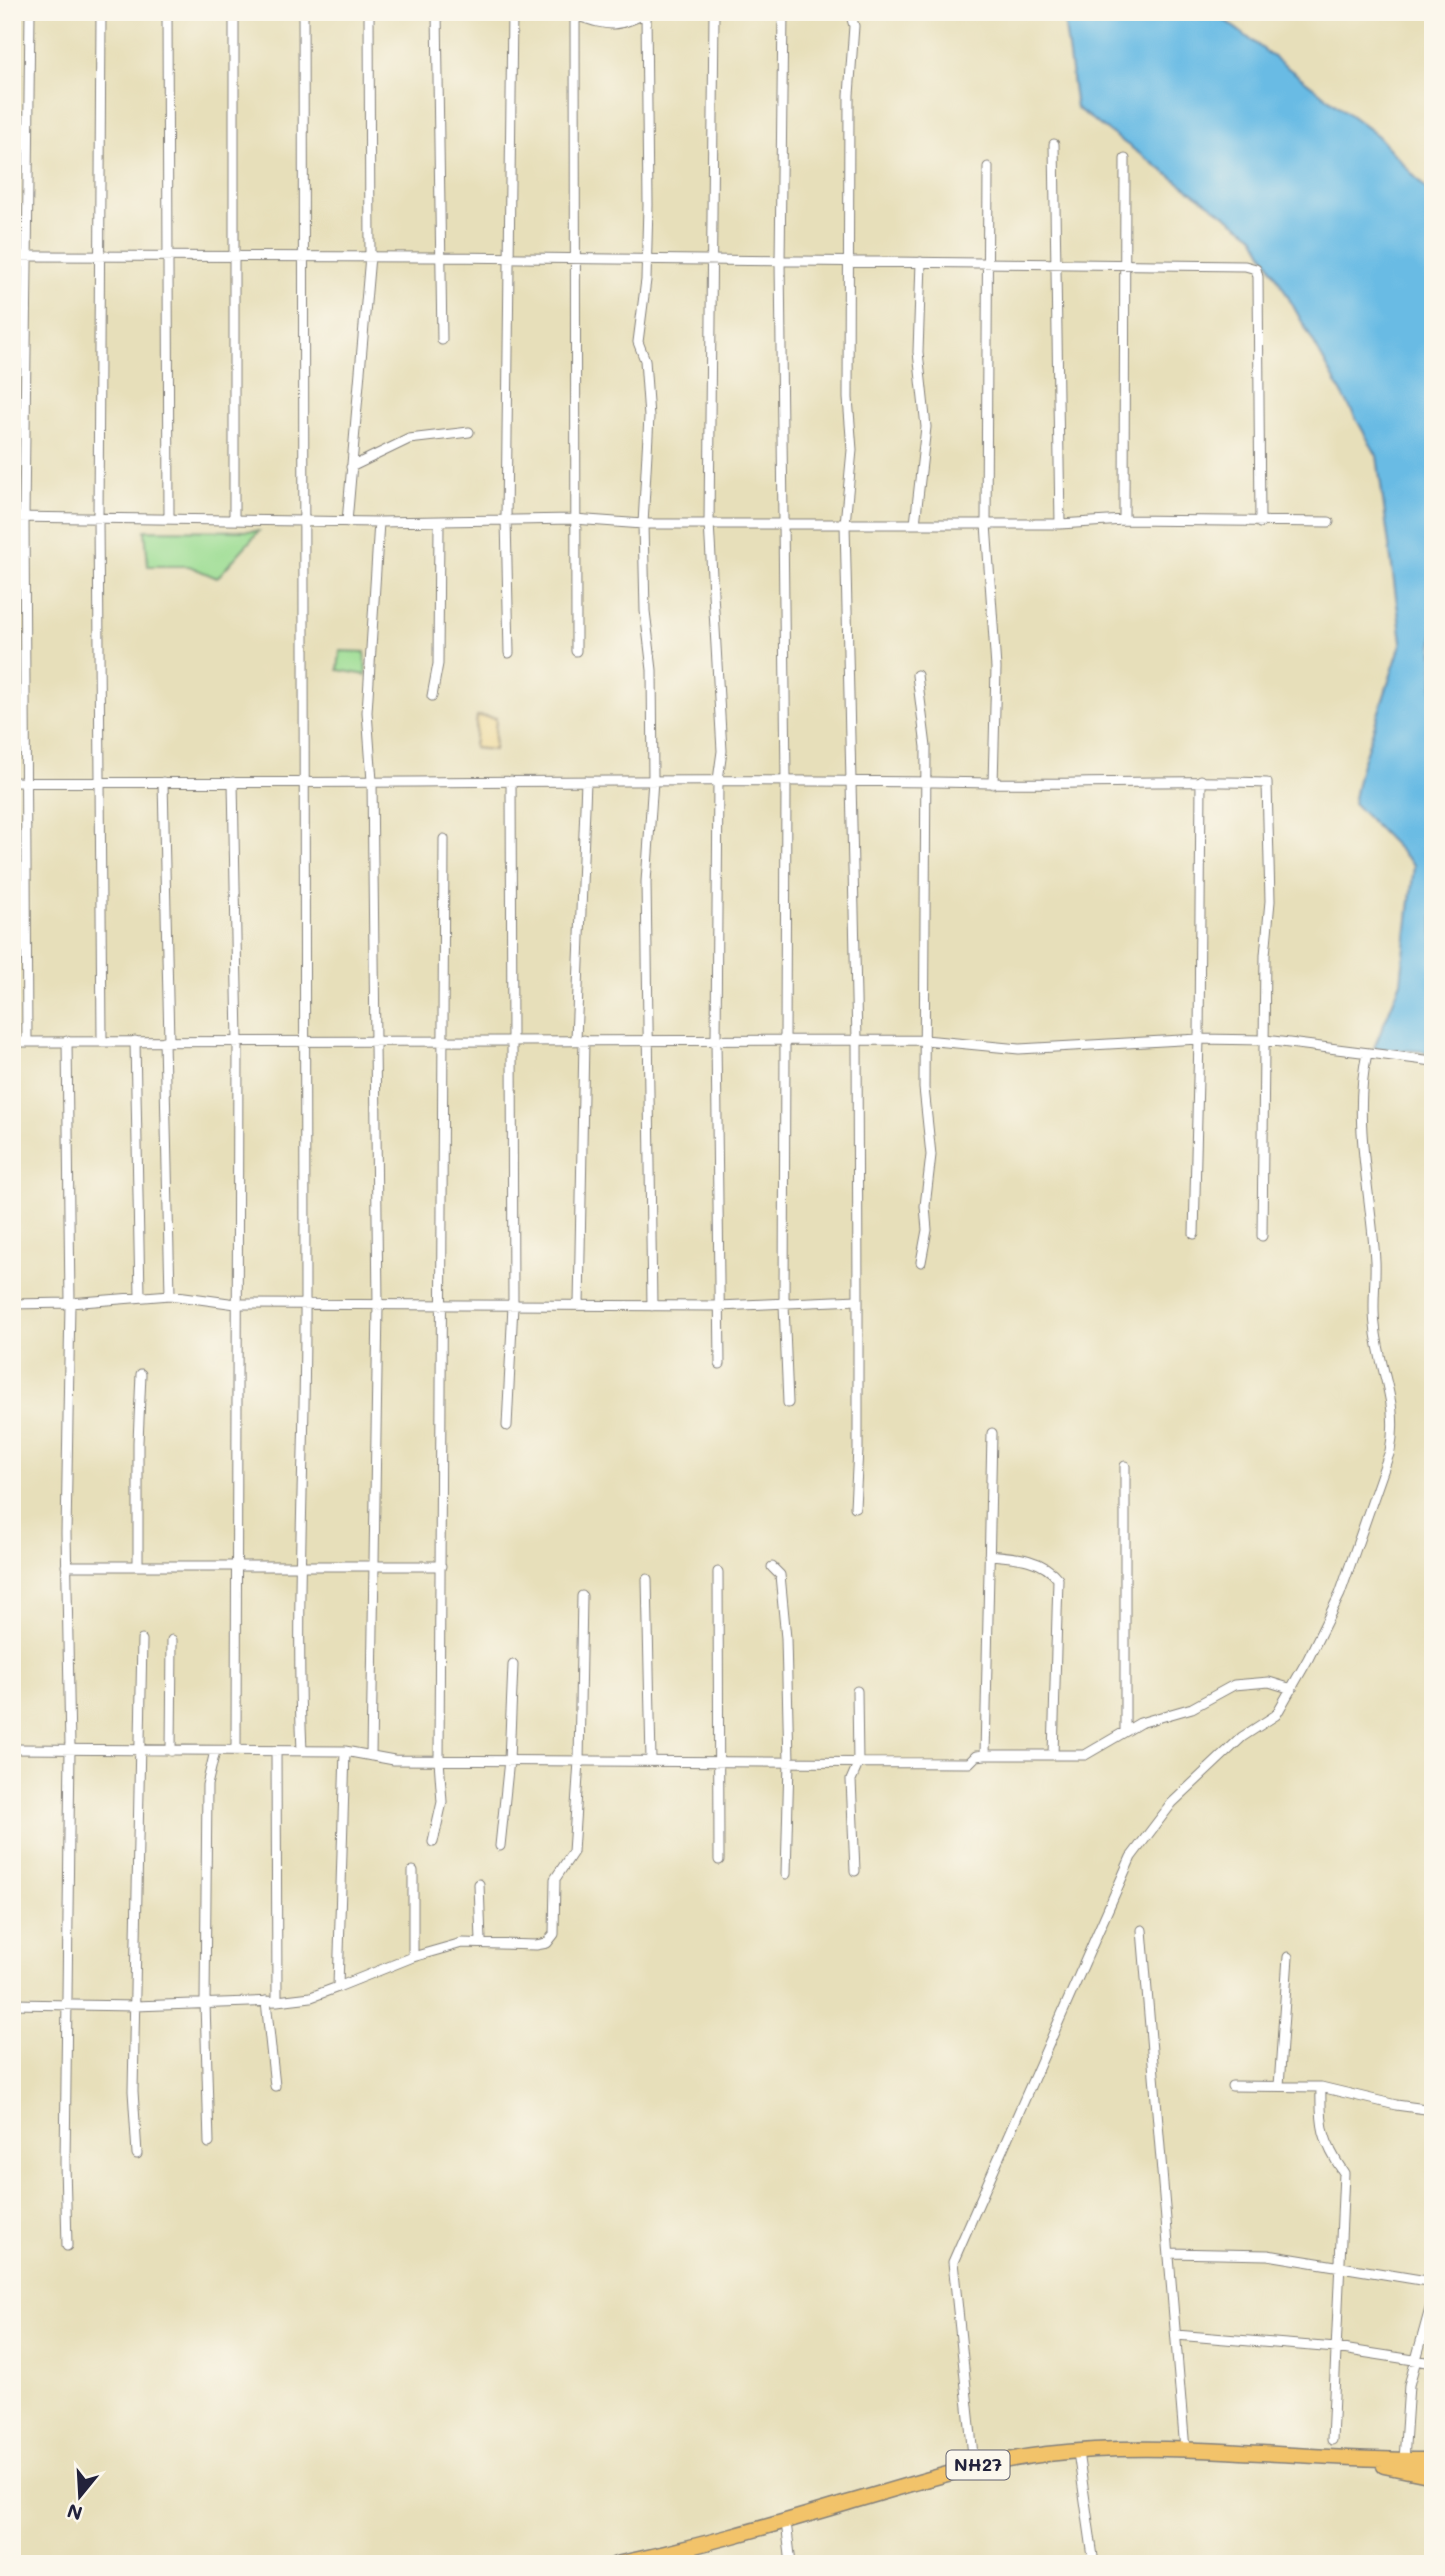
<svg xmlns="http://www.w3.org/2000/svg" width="1445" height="2576" font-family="Mali,sans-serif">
<rect width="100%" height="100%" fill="#fbf7ec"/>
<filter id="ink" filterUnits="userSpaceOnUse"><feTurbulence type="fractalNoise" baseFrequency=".0143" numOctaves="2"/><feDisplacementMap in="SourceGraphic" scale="14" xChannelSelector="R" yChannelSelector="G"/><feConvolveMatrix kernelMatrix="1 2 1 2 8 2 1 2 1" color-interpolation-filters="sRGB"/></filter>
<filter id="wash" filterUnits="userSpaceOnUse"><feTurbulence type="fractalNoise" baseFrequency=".00686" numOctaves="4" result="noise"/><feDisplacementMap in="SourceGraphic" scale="28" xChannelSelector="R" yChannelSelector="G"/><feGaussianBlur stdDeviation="1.57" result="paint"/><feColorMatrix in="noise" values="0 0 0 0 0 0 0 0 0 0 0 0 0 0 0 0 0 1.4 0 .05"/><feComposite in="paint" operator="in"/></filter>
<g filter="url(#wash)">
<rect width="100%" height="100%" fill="#e7dfba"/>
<path fill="#9cdd93" stroke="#5f8067" stroke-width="2" d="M145,530L259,531L217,578L189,566H148Z
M340,651L365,652L366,675L338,670Z"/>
<path fill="#eeda9e" stroke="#887e6c" stroke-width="2" d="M477,716L496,718L494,750L474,748Z"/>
<path fill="#69bbe4" stroke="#466e90" stroke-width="2" d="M1063,12H1214L1378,136L1433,197V1052L1374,1048L1401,982L1414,865L1353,803L1360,770L1402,641L1377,456L1254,236L1076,108Z"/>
</g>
<g filter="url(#ink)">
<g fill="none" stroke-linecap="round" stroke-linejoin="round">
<g stroke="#84807a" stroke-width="11">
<path id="minor" d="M101,12L98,519L102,1041
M167,12L169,519
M234,12V520
M437,12L442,340
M575,12L576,651
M714,12L709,523L722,751L718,780L716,1040L720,1364
M783,12L780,261L786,780L784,1304L788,1403
M646,13L648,205L646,280L638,342L645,360L649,417L643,524L645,611L652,670L653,780L646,882L652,1306
M575,15C612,27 614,28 649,12
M1054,144L1060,524
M988,167L986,524L996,668L993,784
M12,256L441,257L1245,266L1256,269L1258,277L1260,523
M351,467L409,439L469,432
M12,517L379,522L574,519L643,524H1060L1124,520L1329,522
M1124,520L1125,159
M347,522L370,256L369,12
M915,524L926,427L918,352L921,262
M509,653L506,519L512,12
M917,675L926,747L924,1088L931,1155L925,1206L927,1230L921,1262
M432,696L438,664L439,522
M12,782C338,785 664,777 990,783C1082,785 1174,779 1267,783L1270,901L1265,955L1262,1236
M163,782L169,1041
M233,782L238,1041L236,1751
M576,1040L586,781
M67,1041L70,1303L66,1533L70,1748L65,2163L67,2246
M135,1041L140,1296
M164,1041L170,1295
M12,1042L925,1040L1019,1049L1199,1039L1265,1040L1433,1061
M27,1042L24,517L30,12
M1194,1234L1199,1039L1201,780
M12,1304L70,1303L170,1295L236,1304L719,1306L858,1300L857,1040L845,524L852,450L848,398L849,95L854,26L850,12
M579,1305L584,1040
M507,1426L513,1305L511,781
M1125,1466V1731
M855,1507L858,1449V1300
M989,1555C1013,1557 1042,1558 1058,1579L1053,1755
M138,1565V1442L141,1374
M66,1566H441
M772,1567L780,1575L786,1638L789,1762L786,1874
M718,1572L719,1860
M647,1579L651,1761
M12,1749L345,1751L394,1760L969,1763L976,1756L985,1755H1085L1140,1723L1192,1708L1234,1685L1269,1682L1292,1689
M171,1751L172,1640
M276,1751L277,2001
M302,1751C295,1600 306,1448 305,1297C302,868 305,440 303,12
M985,1755L992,1433
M371,1756L378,1305L372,781L367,712L379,522
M433,1842L442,1802L439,1760L444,839
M500,1846L509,1760L513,1665
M855,1871L851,1780L858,1764L857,1691
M479,1884L481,1941
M1142,1930L1185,2450
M413,1957V1871
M338,1987L413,1957L462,1943L536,1945L547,1943L554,1934L555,1879L573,1852L579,1761L582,1596
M266,2001L275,2086
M12,2004L135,2006L277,2001L311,1997L338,1987L345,1751
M1232,2086L1321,2087L1396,2105L1433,2110
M1279,2086L1288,1957
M1321,2087C1320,2125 1322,2141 1344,2173L1332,2440
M209,2143L205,2002L207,1785L215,1751
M137,2154L133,2091L142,1640
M1169,2253L1268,2255L1433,2282
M1176,2335L1336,2348L1433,2363
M1078,2452L1094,2564
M1404,2460L1409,2385L1433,2298
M974,2465L953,2262L1131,1857L1172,1803L1242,1737L1276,1715L1308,1659L1340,1594L1390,1451C1400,1402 1379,1372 1375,1325C1372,1304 1376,1282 1375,1261C1371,1191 1352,1122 1367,1053
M786,2522L791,2564"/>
</g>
<g stroke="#84807a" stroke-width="17">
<path id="trunk" d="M1384,2466L1433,2476
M616,2564C694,2548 770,2526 847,2503C913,2484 978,2462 1047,2454C1175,2439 1304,2461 1433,2460"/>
</g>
<use href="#minor" stroke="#fff" stroke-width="9"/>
<use href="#trunk" stroke="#f2c36a" stroke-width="14"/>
</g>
</g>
<g text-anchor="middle" stroke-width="7" stroke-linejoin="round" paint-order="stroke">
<rect fill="#fbf7ec" stroke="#636270" stroke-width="2" x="946.5" y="2450.5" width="63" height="29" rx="5"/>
<g font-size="18" font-weight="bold" fill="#22223b">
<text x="978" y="2471">NH27</text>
</g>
</g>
<rect width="1445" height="2576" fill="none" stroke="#fbf7ec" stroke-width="42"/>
<g transform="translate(80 2496) rotate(198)" stroke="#fbf7ec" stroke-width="5" paint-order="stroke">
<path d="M0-5L12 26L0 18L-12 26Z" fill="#22223b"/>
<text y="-10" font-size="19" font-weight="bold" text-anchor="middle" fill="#22223b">N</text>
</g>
</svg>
